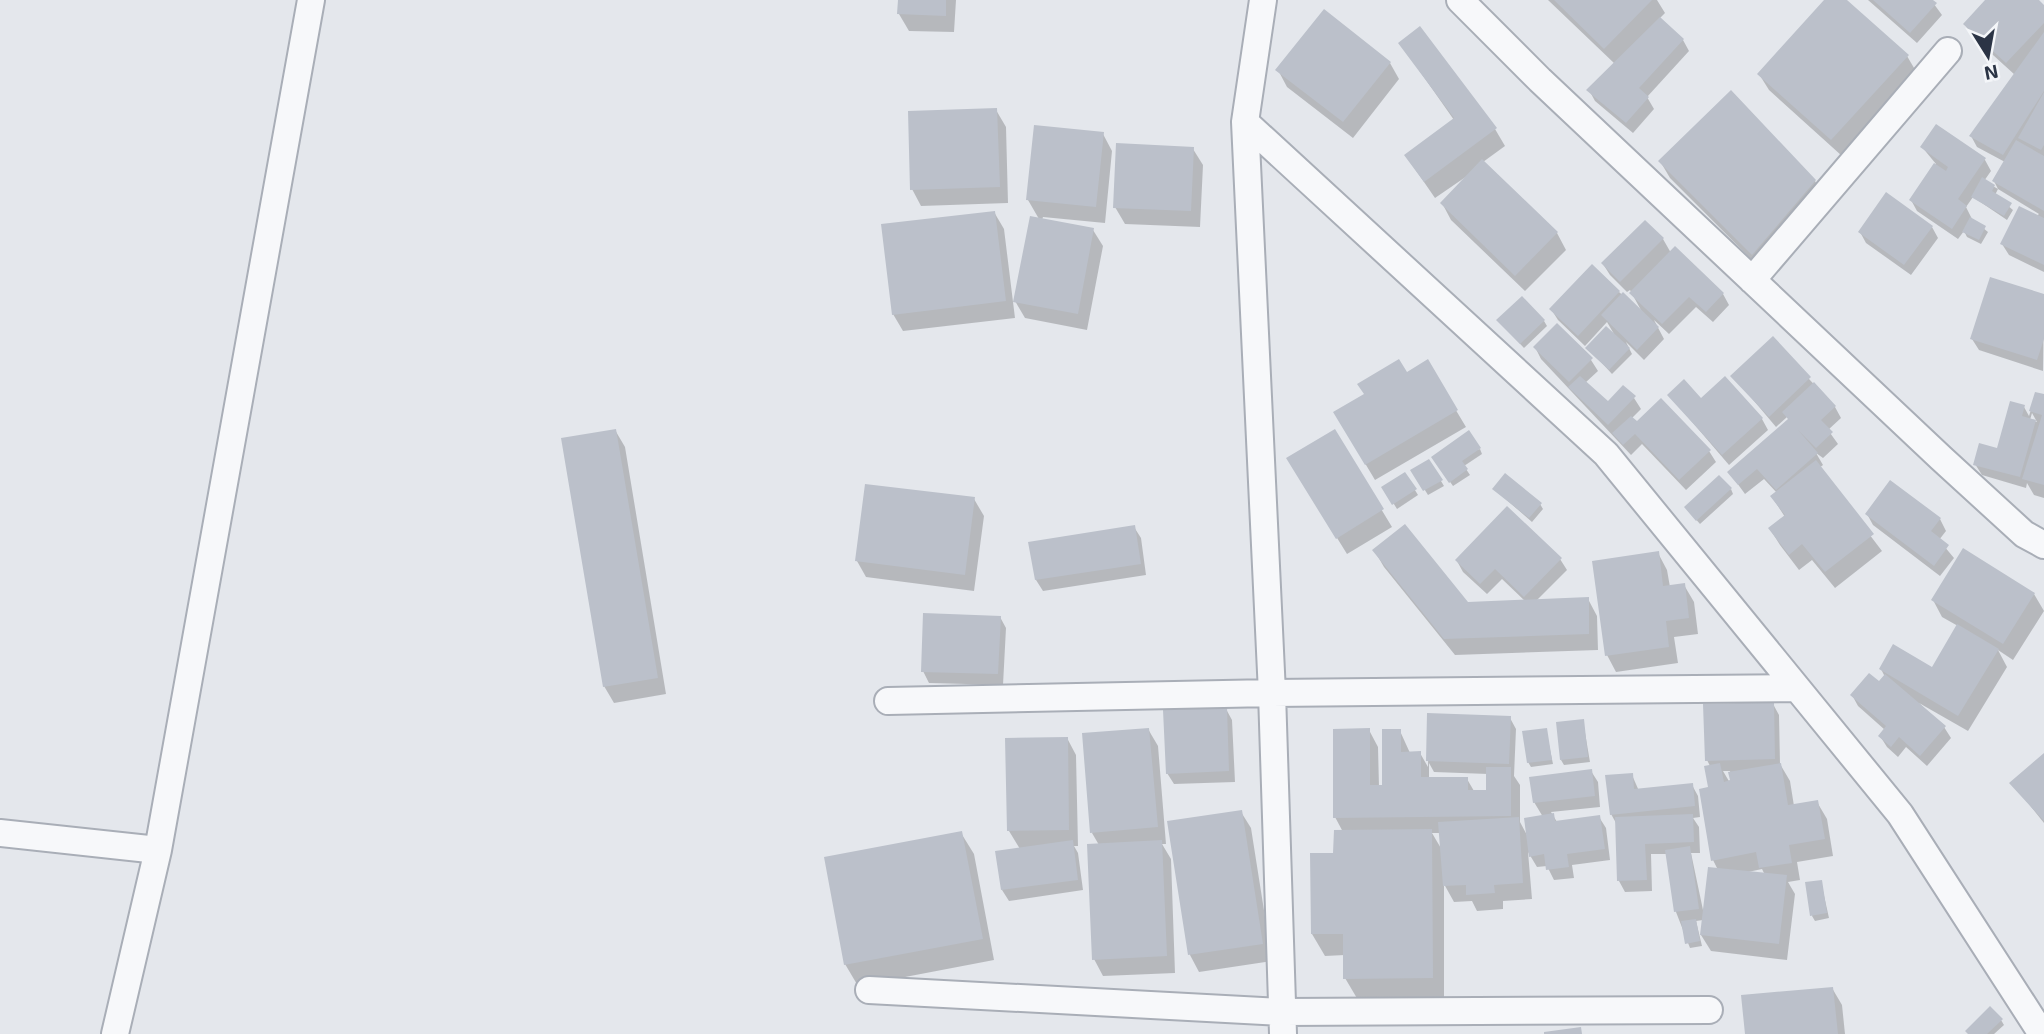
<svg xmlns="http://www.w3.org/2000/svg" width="2044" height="1034" font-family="'Exo 2',sans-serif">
<rect width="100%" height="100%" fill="#e4e7ec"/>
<path fill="#0003" fill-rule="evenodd" d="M899,0H956L954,32L909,31L899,14Z
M1548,0H1657L1665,13L1659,19L1683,40L1689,51L1647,97L1654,109L1633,133L1595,101L1589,90L1615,64Z
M1826,0H1845L1907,56L1917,73L1842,156L1769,90L1759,74Z
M1868,0H1931L1942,15L1917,43Z
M1987,0H2036L2044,7V272L2009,255L2002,244L2039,214L1998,189L1995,195L2013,210L2007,220L1973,197L1966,207L1972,219L1988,232L1981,244L1967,237L1964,231L1958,239L1917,211L1911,200L1936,164L1922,147L1985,160L1991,171L1984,181L1998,189L1994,181L2005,162L1977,147L1971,136L2015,75L1971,35L1965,24Z
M1400,43L1495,129L1505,146L1483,162L1557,233L1566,250L1525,291L1451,220L1442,203L1470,174L1435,198L1406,156L1454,120Z
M1390,63L1399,79L1353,138L1287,87L1278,70Z
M996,110L1006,127L1008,203L921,206L912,189Z
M1103,134L1112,151L1105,223L1043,217L1042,220L1093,230L1103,246L1087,330L1025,318L1015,301L1039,219L1028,200Z
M1193,149L1203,165L1200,227L1125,224L1115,207Z
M1660,161L1815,181L1824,197L1762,270L1670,178Z
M994,212L1004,229L1015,318L903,331L893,314Z
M1645,222L1663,239L1671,253L1723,294L1729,305L1713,322L1696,307L1669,334L1654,320L1664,339L1644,360L1626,342L1632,354L1612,374L1588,348L1614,334L1607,322L1585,346L1558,320L1551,309L1619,292L1642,312L1630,290L1627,292L1610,275L1603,264Z
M1932,227L1938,238L1911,275L1866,243L1860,232Z
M2044,296L2043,371L1979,350L1972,339Z
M1544,321L1547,326L1524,348L1502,325Z
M1772,339L1835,407L1841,418L1828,430L1838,444L1823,458L1816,453L1823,465L1819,468L1882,551L1835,588L1812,560L1799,570L1780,545L1770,529L1785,517L1772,497L1777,493L1764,479L1745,494L1729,472L1789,420L1787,417L1776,427L1733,376Z
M1535,347L1591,360L1598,371L1585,383L1608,404L1634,398L1641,409L1631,419L1637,424L1709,451L1716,462L1686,490L1642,444L1631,455L1541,359Z
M1427,362L1466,427L1375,480L1335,413Z
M2036,394L2044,396V498L2034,495L2027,483L2026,488L1982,475L1975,464L1998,450L2024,407L2029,416ZM2032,413L2037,422L2030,420Z
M1669,395L1762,419L1768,430L1729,465Z
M615,430L625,447L666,694L614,703L604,686Z
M1334,431L1392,527L1347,554L1298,475Z
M1480,449L1482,454L1464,466L1470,475L1453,486L1436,462Z
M1429,461L1444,486L1428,495L1413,471Z
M1405,474L1418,495L1397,509L1384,488Z
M1890,483L1940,519L1946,531L1939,540L1954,558L1940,576L1873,525L1867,514Z
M1494,489L1540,504L1543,509L1532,522Z
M1731,489L1733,494L1700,524L1686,508Z
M974,499L984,516L974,591L866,577L857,561Z
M1134,527L1141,538L1146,575L1043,591L1036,580L1030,543Z
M1374,550L1467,604L1526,602L1502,579L1487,594L1463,572L1457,561L1560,559L1567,570L1536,601L1588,599L1597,616L1598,650L1455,655L1384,567Z
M1658,553L1667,570L1670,587L1684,585L1694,602L1698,634L1674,637L1678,663L1616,672L1607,655Z
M2034,594L2044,611L2013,660L1998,650L2007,667L1968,731L1919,703L1944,727L1951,738L1927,766L1906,747L1898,757L1887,747L1880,736L1885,730L1858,706L1852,695L1879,683L1885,677L1881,669L1932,670L1958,626L1942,617L1933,600Z
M1000,617L1006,628L1003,685L929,683L923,671Z
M1773,704L1779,715L1780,764L1790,781L1794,806L1817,802L1827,819L1833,856L1797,862L1800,880L1788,882L1795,894L1787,960L1711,951L1701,935L1703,920L1696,921L1702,946L1690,948L1676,912L1667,854H1651L1652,891L1625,892L1619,881L1616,823L1611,814L1632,775L1639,791L1692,785L1698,796L1700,817L1693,818L1699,827L1700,853H1691L1703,910L1718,870L1713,860L1710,766L1707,760ZM1723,771H1730L1733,787V788ZM1762,869L1765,875L1748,872Z
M1226,709L1232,720L1235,782L1174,784L1167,773Z
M1429,715L1510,718L1516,729L1514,776L1520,785V822L1528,837L1543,817L1534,802L1591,771L1598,782L1600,807L1551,812L1557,822L1599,817L1606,828L1610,860L1572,865L1574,878L1554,880L1547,866L1537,867L1528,852L1532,899L1503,901V909L1477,911L1472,901L1454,902L1444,884V999L1358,1000L1345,978V955L1325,956L1312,934L1343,832L1335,817L1369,730L1378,747L1379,787H1384L1400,731L1410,753H1420L1428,767ZM1429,763L1434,772L1488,774V791H1474L1467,779H1429ZM1432,833H1441L1442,850Z
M1583,721L1590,762L1564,765L1561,760Z
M1148,729L1158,746L1166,844H1162L1171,859L1175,973L1103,976L1094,959L1099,845L1092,833Z
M1546,730L1553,764L1531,767L1528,762Z
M1067,738L1076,755L1078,846H1074L1078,853L1083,890L1009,901L1002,890L1020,849L1009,831Z
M2044,755V823L2012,783Z
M1241,812L1251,828L1272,961L1199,972L1190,955L1169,822Z
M961,833L974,854L994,960L858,986L845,964Z
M1821,882L1829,918L1815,921L1812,916Z
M1832,988L1842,1005L1845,1034H1746Z
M2001,1020L2004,1025L1994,1034H1969Z"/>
<path fill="#bbc0ca" d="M898,0H946V16L897,14Z
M1554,0H1652L1604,49Z
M1824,0H1847L1909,55L1831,140L1757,74Z
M1873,0H1933L1937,3L1910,33Z
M1985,0H2039L2044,5V23L2006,63L1963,24Z
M1324,9L1391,62L1343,122L1275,70Z
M1660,17L1684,39L1639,88L1649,97L1626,123L1586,90Z
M1420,26L1497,128L1424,182L1404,155L1454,118L1398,43Z
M2044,32V91L2003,155L1969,136Z
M1731,90L1816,180L1752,255L1658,161Z
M2044,92V145L2041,150L2018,138Z
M997,108L1000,187L910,190L908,111Z
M1936,124L1986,158L1958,199L1967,206L1952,229L1909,200L1934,163L1946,171L1948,167L1920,147Z
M1034,125L1104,132L1096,207L1026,200Z
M2016,140L2044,156V211L1992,181Z
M1116,143L1194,147L1191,211L1113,208Z
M1482,159L1558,232L1515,276L1440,203Z
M1982,177L1995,185L1992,191L2012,203L2004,216L1971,197Z
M1886,192L1933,226L1904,265L1858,232Z
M2019,206L2044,218V265L2000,244Z
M995,211L1006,301L892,315L881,224Z
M1030,216L1094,228L1078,314L1013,302Z
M1970,217L1986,226L1979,240L1962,232Z
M1645,220L1664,238L1620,282L1601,263Z
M1675,246L1724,293L1706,312L1689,297L1662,324L1629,293Z
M1592,264L1620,291L1578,336L1549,309Z
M1990,277L2044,294V339L2037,360L1970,339Z
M1623,292L1659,327L1637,350L1601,315Z
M1522,296L1545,320L1520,344L1496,320Z
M1557,323L1593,358L1569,382L1533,347Z
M1606,326L1630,348L1609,370L1585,348Z
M1773,336L1811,377L1769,417L1730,376Z
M1399,359L1407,372L1428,359L1458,410L1365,465L1333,412L1364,394L1357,384Z
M1580,376L1608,401L1623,385L1636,396L1608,425L1568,387Z
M1725,376L1763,418L1722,455L1667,395L1684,379L1701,398Z
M1814,382L1836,406L1821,420L1833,432L1816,448L1798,430L1818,453L1776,490L1757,469L1738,485L1727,472L1788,419L1782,412Z
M2035,392L2044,394V485L2022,479L2042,415L2029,411Z
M1661,398L1711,450L1679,480L1635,434L1623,445L1612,433L1631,416L1637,421Z
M2010,401L2025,405L2022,416L2036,420L2020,477L1973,465L1979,443L1997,448Z
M616,429L658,678L603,687L561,438Z
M1335,429L1384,509L1336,539L1286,458Z
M1469,430L1481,448L1462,461L1468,469L1449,483L1431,457Z
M1429,459L1443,480L1423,491L1410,470Z
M1816,460L1874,534L1825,572L1802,544L1789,555L1768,528L1785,515L1770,496Z
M1405,472L1417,489L1392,505L1381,487Z
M1505,473L1542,503L1529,518L1492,489Z
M1719,475L1732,488L1696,521L1684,507Z
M1890,480L1941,518L1931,531L1949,545L1934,566L1865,514Z
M865,484L975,497L965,575L855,561Z
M1507,506L1562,558L1524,597L1495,569L1480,584L1455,560Z
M1405,524L1468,602L1589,597V634L1444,639L1372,550Z
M1135,525L1141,564L1035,580L1028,542Z
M1963,548L2035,593L2003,644L1931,600Z
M1659,551L1663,586L1685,583L1689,618L1666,621L1669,647L1605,656L1592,561Z
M923,613L1001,616L998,674L921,672Z
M1957,624L1999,649L1958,716L1879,669L1893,644L1932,667Z
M1869,673L1879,681L1885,674L1946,726L1920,756L1899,737L1891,747L1878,736L1886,726L1850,695Z
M1774,702L1775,759L1705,761L1703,704Z
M1227,707L1229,771L1166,774L1163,710Z
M1427,713L1511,716L1509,764L1426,761Z
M1584,719L1588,757L1560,760L1556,722Z
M1149,728L1158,827L1090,833L1082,733Z
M1370,728V785H1382V729H1401V752L1421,751V777H1468V790H1486V767H1511V816L1333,818V729Z
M1547,728L1552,760L1527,763L1522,731Z
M1068,737L1069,830L1007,831L1005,738Z
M2044,753V821L2009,783Z
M1720,763L1724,782L1730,780L1728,772L1781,763L1788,805L1818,800L1825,839L1789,845L1792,863L1759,868L1756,852L1711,861L1699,789L1708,787L1704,766Z
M1592,769L1595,796L1533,803L1529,777Z
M1633,773L1634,789L1693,783L1695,806L1610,815L1605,775Z
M1242,810L1263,944L1188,955L1167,821Z
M1554,813L1555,821L1600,815L1605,849L1567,854L1569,867L1546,870L1544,854L1529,857L1524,818Z
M1693,814L1694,842L1645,844L1647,880L1617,881L1615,817Z
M1519,817L1523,883L1494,885L1495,893L1466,895V885L1443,886L1438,822Z
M1432,829L1433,978L1343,979V934H1311L1310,853H1333L1334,830Z
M962,831L983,939L844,965L824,857Z
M1073,840L1078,880L1001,890L995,851Z
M1162,840L1167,956L1092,960L1087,844Z
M1690,846L1699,909L1674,912L1665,850Z
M1708,867L1787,875L1779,944L1700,935Z
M1822,880L1827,913L1810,916L1805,882Z
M1696,919L1700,941L1685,944L1681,921Z
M1833,987L1838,1034H1745L1741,995Z
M1990,1006L2003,1019L1987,1034H1968L1965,1031Z
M1581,1027L1582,1034H1544V1032Z"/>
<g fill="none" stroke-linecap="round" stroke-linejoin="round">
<g stroke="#a9aeb7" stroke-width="30">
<path id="street" d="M1263,0L1245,122L1272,693L1283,1034
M1460,0L1540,80L1941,458L2024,534L2044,545
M1245,122L1606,454L1900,814L2042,1034
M1752,280L1948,51
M888,701L1272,693L1797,688
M0,833L158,850
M869,990L1283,1012L1709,1010
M115,1034L158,850L311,0"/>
</g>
<use href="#street" stroke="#f7f8fa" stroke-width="26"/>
</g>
<g transform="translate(1988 56) rotate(169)" stroke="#f4f6f9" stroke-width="5" paint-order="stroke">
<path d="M0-5L12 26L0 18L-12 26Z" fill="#2b3445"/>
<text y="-10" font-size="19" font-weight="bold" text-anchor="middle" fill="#2b3445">N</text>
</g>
</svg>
